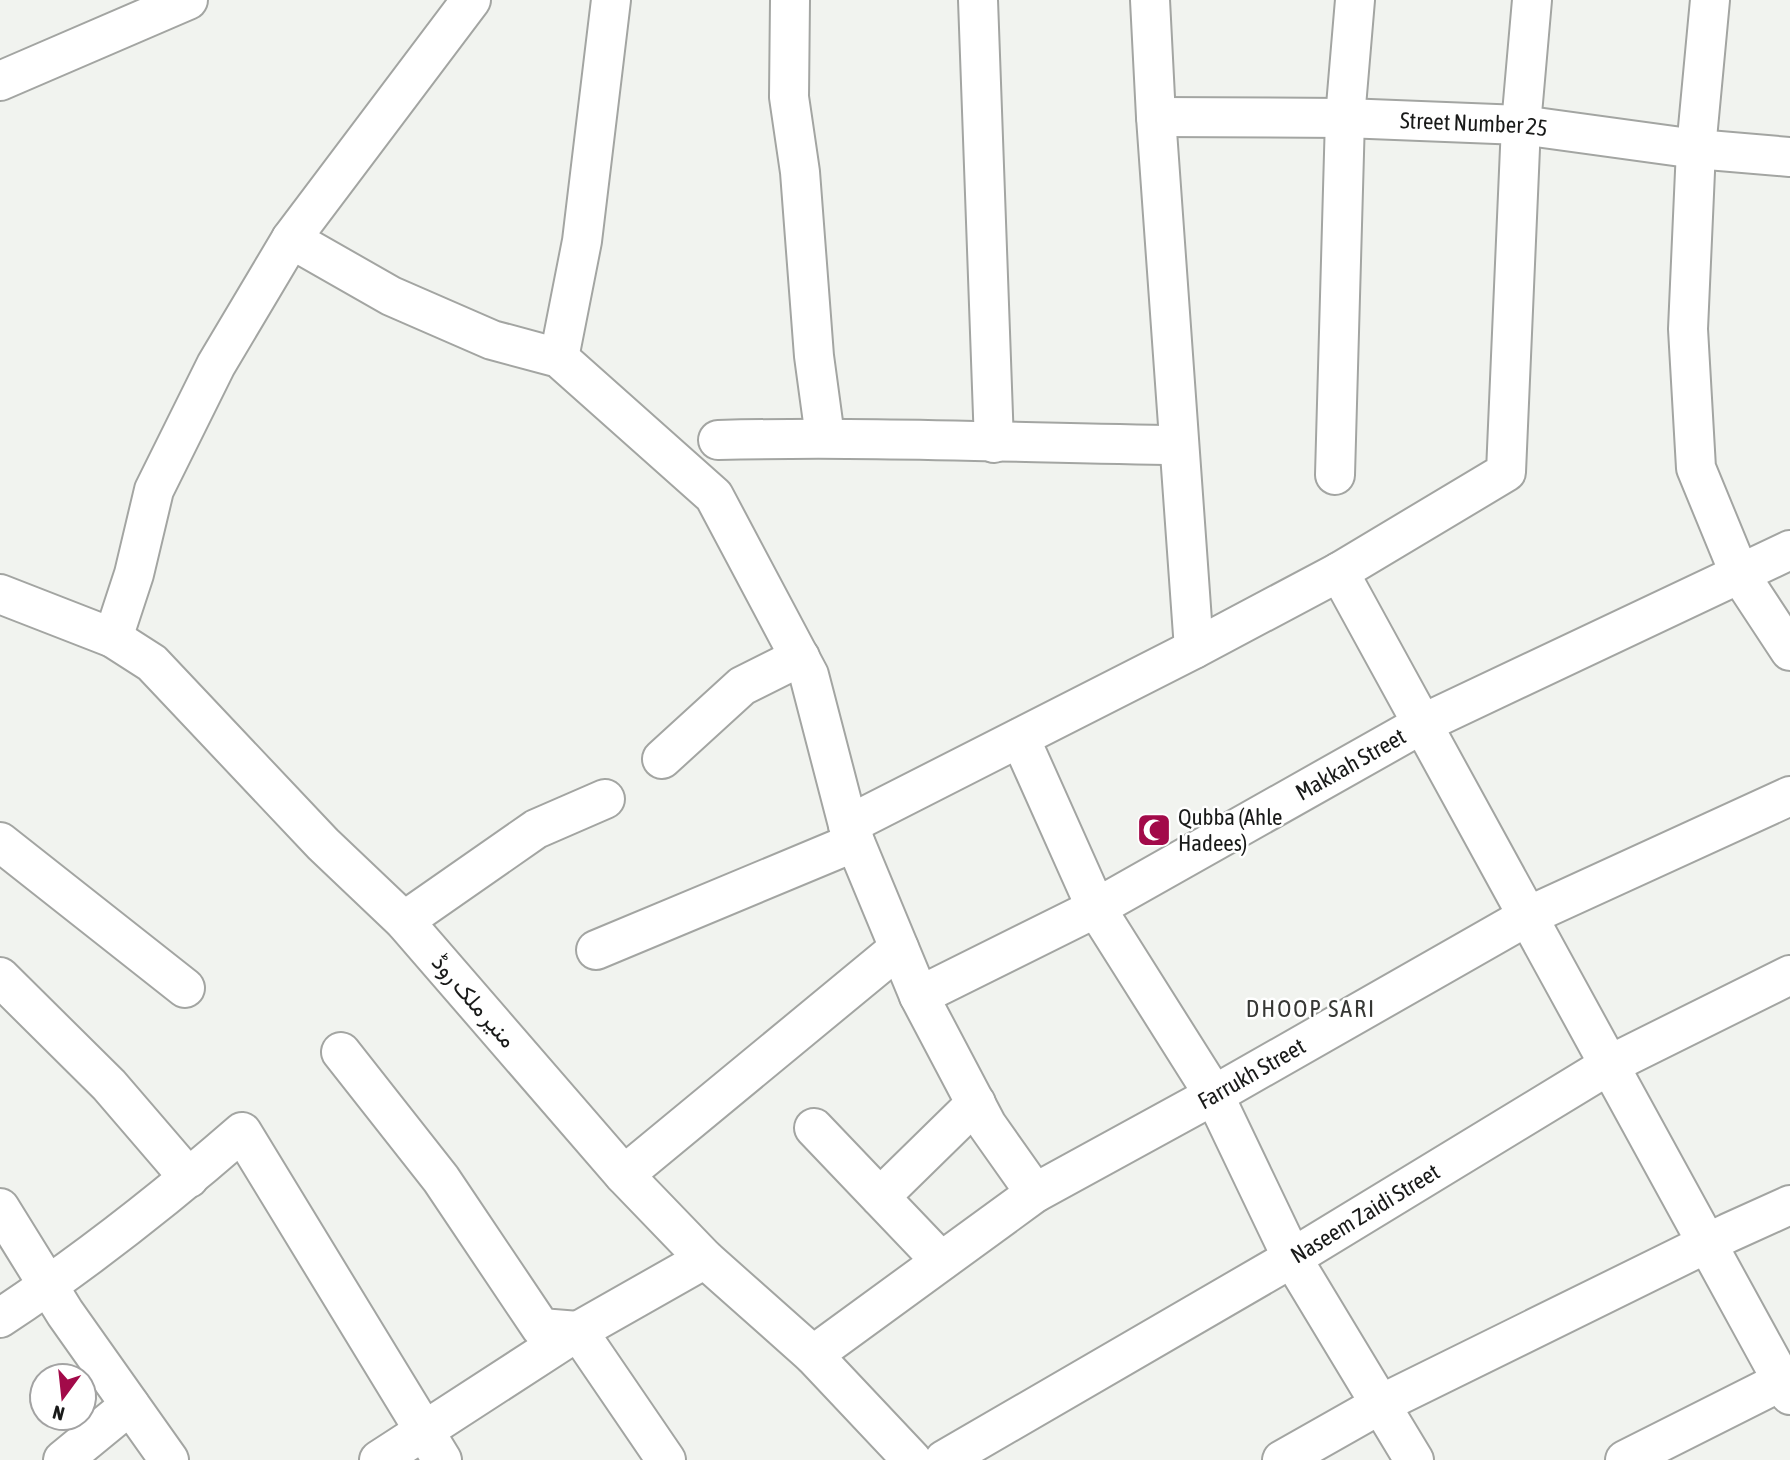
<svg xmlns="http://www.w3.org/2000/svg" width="1790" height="1460" font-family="'Asap Condensed',Vazirmatn,sans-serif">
<rect width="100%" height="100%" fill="#f1f3ef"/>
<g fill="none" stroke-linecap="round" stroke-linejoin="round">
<g stroke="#a3a5a2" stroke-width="42">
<g id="minor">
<path d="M790,0L789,97L800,172L814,356L825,437"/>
<path d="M978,0L994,443"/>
<path d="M1150,0L1156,117L1194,649"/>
<path d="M1710,0L1696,149L1688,329L1696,468L1740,575L1790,651"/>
<path d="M0,81L188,0"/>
<path id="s1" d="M1156,117L1345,118L1521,125L1696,149L1790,157"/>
<path d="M291,239L391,296L492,340L559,358L714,496L809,675L848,825L919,996L987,1125L1035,1193"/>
<path d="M559,358L582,241L611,0"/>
<path d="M718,440C872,436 1026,443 1179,445"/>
<path d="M1335,475L1345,118L1355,0"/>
<path d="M1339,572L1790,1395"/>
<path d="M0,594L113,638L152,663L323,844L404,921L624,1175L705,1259L813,1355L912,1460"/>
<path d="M113,638L134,574L154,490L216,365L291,239L471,0"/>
<path d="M1020,738L1096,908L1214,1095L1292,1258L1414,1460"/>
<path d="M662,759L742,686L800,657"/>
<path d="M848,825L1194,649L1339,572L1506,472L1521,125L1532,0"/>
<path d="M0,842L185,988"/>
<path d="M404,921L536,829L605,799"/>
<path d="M596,950L855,842"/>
<path d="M0,977L109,1085L189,1178"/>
<path id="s2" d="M919,996L1096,908L1422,724L1790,550"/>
<path d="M341,1052L441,1179L541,1328L578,1331L666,1460"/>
<path d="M814,1128L941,1261"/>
<path d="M624,1175L899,948"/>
<path d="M880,1197L976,1103"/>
<path d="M0,1208L65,1313L169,1460"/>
<path d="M0,1318C85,1262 165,1199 242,1132L442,1460"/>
<path id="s3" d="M813,1355L1035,1193L1214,1095L1528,916L1790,796"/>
<path d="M63,1460L130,1405"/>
<path d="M379,1460L578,1331L705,1259"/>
<path id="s4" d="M944,1460L1292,1258L1609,1065L1790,975"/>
<path d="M1282,1460L1381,1404L1728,1233L1790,1205"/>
<path d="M1625,1460L1790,1377"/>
</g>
</g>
<use href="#minor" stroke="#fff" stroke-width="38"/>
</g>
<defs>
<g id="mosque-square" transform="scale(1.75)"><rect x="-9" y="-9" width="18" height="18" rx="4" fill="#a20a49" stroke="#fff"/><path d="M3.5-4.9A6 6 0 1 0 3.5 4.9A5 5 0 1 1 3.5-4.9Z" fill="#fff"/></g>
</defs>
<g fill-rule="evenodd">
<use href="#mosque-square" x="1154" y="830"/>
</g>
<g text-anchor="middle" stroke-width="5" stroke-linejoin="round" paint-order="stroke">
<g font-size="23" fill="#191a19" stroke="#fff">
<text dy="8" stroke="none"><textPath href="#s1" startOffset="318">Street Number 25</textPath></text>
<text dy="8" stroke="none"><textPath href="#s2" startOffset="490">Makkah Street</textPath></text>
<text transform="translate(474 1001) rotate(49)" y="8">منیر ملک روڈ</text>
<text dy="8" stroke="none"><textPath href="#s3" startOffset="522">Farrukh Street</textPath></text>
<text dy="8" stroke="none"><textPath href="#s4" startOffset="488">Naseem Zaidi Street</textPath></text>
</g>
<g font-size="23" fill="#191a19" stroke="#fff" text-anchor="start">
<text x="1178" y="825">Qubba (Ahle<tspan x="1178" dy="26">Hadees)</tspan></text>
</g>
<g font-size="24" letter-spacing="2" fill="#363734" stroke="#fff">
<text x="1311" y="1017">DHOOP SARI</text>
</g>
</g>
<g transform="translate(63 1397) rotate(195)"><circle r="33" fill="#ffffff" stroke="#a3a3a3" stroke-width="2"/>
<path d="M0-5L12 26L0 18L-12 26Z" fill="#a20a49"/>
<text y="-10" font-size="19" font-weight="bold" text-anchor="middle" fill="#191a19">N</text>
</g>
</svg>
